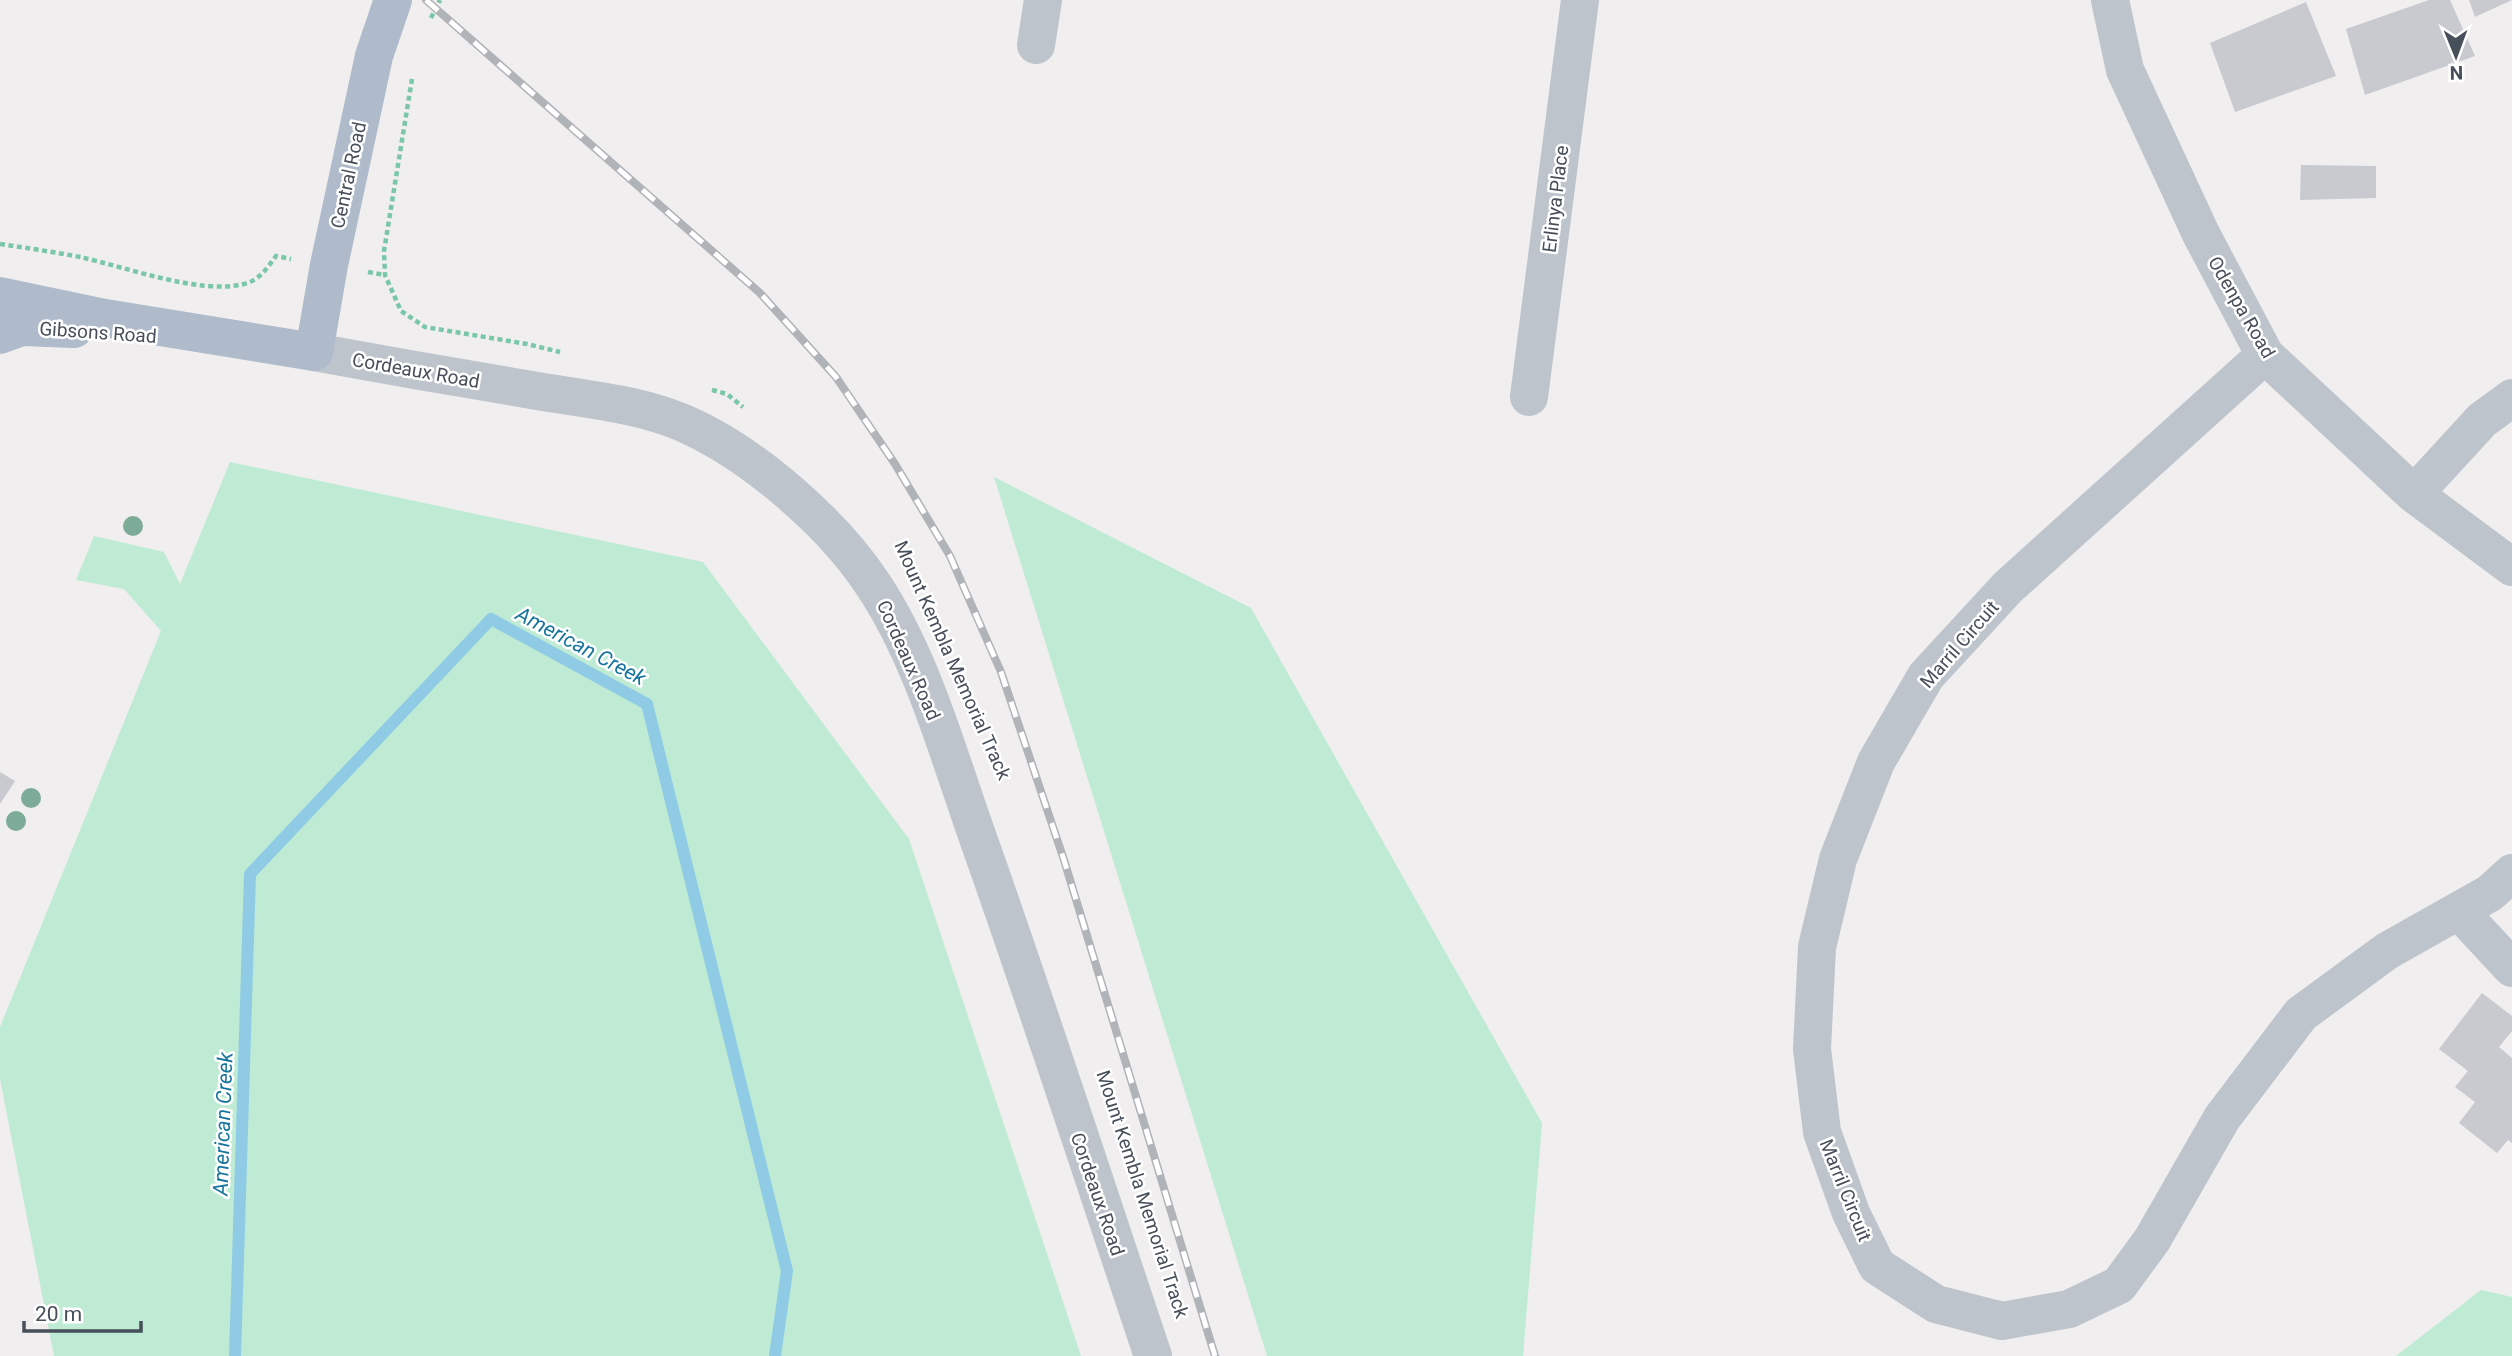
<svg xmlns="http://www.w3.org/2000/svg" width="2512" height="1356" font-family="Roboto,sans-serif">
<rect width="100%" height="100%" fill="#f0eeee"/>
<path fill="#bfebd4" d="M230,462L703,562L909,839L1081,1356H54L0,1079V1027L161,631L124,589L76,580L94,536L164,552L180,584Z
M994,477L1251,608L1542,1123L1523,1356H1267Z
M2481,1290L2512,1297V1356H2396Z"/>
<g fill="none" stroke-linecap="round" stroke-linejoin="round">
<path stroke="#8fcbe5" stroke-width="12" d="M235,1356L250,874L491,619L647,704L787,1271L775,1356"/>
</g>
<path fill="#c8cad0" d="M2429,0H2450L2475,56L2365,95L2346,29Z
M2469,0H2512L2475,17Z
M2306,2L2336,76L2235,112L2210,43Z
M2301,165L2376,166V198L2300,200Z
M0,772L15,781L0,804Z
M2482,993L2512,1016V1031L2499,1047L2512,1058V1143L2508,1140L2497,1153L2459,1123L2475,1102L2455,1087L2468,1071L2439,1049Z"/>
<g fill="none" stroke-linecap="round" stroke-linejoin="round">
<path stroke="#7ac7a8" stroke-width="4.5" stroke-dasharray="5 3.5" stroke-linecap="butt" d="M431,18L440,0
M412,79L384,251L385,275L401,311L425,327L527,344L560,352
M0,244C27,248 54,252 80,257C126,267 200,295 244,284C260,280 267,268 276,256L291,259
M368,272L385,275
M712,390L727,394L743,407"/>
<path stroke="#bdc4cc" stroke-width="38" d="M2110,0L2125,70L2201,234L2265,355L2414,494L2512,567
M1036,45L1043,0
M314,352C390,366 467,379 543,392C593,400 646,405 692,427C756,457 833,524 872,583C922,657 948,754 978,838C1039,1010 1095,1183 1153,1356
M2265,355L2008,587L1926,676L1876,762L1838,859L1817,947L1812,1049L1822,1132L1851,1213L1877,1266L1936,1304L2002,1321L2069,1309L2119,1285L2152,1240L2222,1118L2301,1014L2387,951L2490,893L2512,873
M1529,397L1580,0
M2414,494L2482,420L2512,398
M2459,911L2512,968"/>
<path stroke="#afbbcb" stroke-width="38" d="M0,296L105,318L314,352L329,265L374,56L393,0
M0,335L22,327L74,329"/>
<g stroke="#b0b3b8" stroke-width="8">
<path id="rail" d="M426,0L760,293L836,377L895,464L950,556L1001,672L1064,860L1215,1356"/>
</g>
<use href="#rail" stroke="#fff" stroke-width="5" stroke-dasharray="16" stroke-linecap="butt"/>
</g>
<g fill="#7cac98">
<circle cx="133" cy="526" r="10"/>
<circle cx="31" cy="798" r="10"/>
<circle cx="16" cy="821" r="10"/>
</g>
<g text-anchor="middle" stroke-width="5" stroke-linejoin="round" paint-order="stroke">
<g font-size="19" fill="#474f5a" stroke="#fff">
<text transform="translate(348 175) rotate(-78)" y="7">Central Road</text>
<text transform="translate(1555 199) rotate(-83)" y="7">Erlinya Place</text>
<text transform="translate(2242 307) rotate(60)" y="7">Odenpa Road</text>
<text transform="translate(98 332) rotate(4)" y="7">Gibsons Road</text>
<text transform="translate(416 370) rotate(10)" y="7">Cordeaux Road</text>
<text transform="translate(1959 644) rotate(-49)" y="7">Marril Circuit</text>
<text transform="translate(909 660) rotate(66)" y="7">Cordeaux Road</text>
<text transform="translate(953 660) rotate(66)" y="7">Mount Kembla Memorial Track</text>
<text transform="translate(1846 1190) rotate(68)" y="7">Marril Circuit</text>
<text transform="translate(1098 1194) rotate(71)" y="7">Cordeaux Road</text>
<text transform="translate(1143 1194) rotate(72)" y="7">Mount Kembla Memorial Track</text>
</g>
<g font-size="21" font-style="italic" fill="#17749e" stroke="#fff">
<text transform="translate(581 646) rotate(28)" y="7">American Creek</text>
<text transform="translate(223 1124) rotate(-88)" y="7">American Creek</text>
</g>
</g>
<g transform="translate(2456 56) rotate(179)" stroke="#ffffff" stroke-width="5" paint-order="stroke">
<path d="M0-5L12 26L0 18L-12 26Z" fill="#474f5a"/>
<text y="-10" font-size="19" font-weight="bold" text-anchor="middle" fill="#474f5a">N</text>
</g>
<path d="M24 1321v10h117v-10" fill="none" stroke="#474f5a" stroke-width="3.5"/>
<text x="35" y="1321" font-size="21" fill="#474f5a" stroke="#ffffff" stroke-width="5" paint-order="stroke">20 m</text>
</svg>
